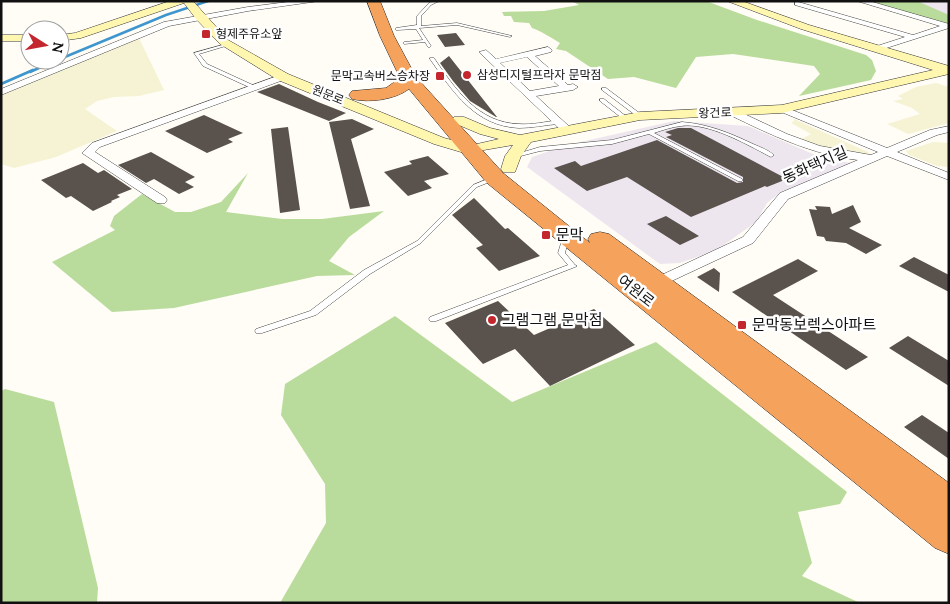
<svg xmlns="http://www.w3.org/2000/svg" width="950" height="604" font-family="Lora,'Noto Sans KR',serif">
<rect width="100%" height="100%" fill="#fffdf5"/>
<path fill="#eee6ef" d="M917,1H949V15L942,13Z
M674,121L748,126L827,160L854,163L781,192L767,203L756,222L717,250L680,263L660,264L527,167L532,157L567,145Z"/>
<path fill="#f6f3d4" d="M139,38L164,90L139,96L114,97L97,101L85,109L117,131L56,157L14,168L1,164V94Z
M936,83L949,87V123L908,134L887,124L920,114L912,108L893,101L903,99L898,96L916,87Z
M794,119L868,152L871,156L814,148L798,141L811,134L791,123L794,121Z
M933,142L949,143V167L937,166L909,155L906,151Z"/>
<path fill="#b9dc9c" d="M572,1H706L757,20L866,55L872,60L876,71L871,80L799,96L820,74L814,66L733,54L696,57L676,88L634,77L608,79L566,51L556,49L560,43C550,37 541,31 532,28L529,23L514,22L511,16H504L502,12L544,11L579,5Z
M866,1H917L949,15V24Z
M248,173L226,212L282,219H322L384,211L349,237L329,261L355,275L317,276L174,308L112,312L52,262L115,230L110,226L114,216L142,194L175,212H191L221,202Z
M395,316L512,402L656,342L847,492L840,504L798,512L812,563L802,576L860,603H280L326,523L325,484L281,415L285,384Z
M5,389L54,402L98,588L97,603H1V391Z"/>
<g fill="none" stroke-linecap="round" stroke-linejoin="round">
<path stroke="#3f96cf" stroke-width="2.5" d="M60,59L166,15L208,1
M30,72L57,60"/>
<path stroke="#3f96cf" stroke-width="3" d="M1,84L33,70"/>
</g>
<path fill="#5a524d" d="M456,33L465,45L445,47L437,35Z
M449,56L497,117H496L470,101L453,81L440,63Z
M279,84L318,102L346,113L329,121L257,92Z
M204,115L243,133L228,139L233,142L207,153L165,131Z
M352,119L374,129L351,139L370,206L350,209L329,122Z
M288,127L300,210L280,213L271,129Z
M678,128H691L787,179L767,187L765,186L691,217L627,177L587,191L554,168L575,161L581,166L657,140L737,183L743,182V177L666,137L672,135L665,132Z
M151,152L195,177L185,182L194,187L179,194L154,179L146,183L118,165Z
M428,156L449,174L424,181L432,188L408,196L384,172L412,164L409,161Z
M83,163L98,173L104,170L132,189L117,195L120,197L111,201L112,202L93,211L71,196L66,198L41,180Z
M474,198L505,229L508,228L540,256L499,271L476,248L483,245L452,215Z
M853,205L861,222L849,228L882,245L866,254L846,243L826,241L824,237L817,236L809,209L817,210L815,206L830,207L832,214Z
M666,216L699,236L680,245L647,224Z
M914,257L949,275V292L899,266Z
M798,259L818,271L773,295L868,357L846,370L732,292Z
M714,268L720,273L719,292L697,277Z
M498,301L534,335L594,309L635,345L550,386L515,349L483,364L445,323Z
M908,336L949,361V386L889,348Z
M922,415L949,433V459L904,427Z"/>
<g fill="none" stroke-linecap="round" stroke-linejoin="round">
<g stroke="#444" stroke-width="1">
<path id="lane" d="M433,1H439L431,5L421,16V26L457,23L512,36L510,37L457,25L419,28L431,46L430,47H428L425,42L404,44V42H405L423,40L416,29L397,30H396V28L417,25V16L429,3Z
M226,44L229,45L199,54L207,64L255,86V88H251L203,66L194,53Z
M430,58H434C455,89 478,123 519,124C532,125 545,122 558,120L561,122L558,124C545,125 532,128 519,128C475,126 453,92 430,59Z
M602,88H606L642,115V117H638L602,90Z
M600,99H604L627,117V119H623L600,101Z
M682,122C708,124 730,133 753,144C760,147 768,150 774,155L771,157L769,156C746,144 708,122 681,126C672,127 663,130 654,133L742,179V181H738L649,134L612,144L540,151L513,158L510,156L540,147L612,140Z
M495,176L498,178L497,179L477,187L421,243L370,274L316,315L262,333H256L255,331L256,329L310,311L364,270L417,241L473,185Z
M566,235L569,237L565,253L575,265L577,266L575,267L436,321H430L429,319L430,317L568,265L558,253L563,237Z"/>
</g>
<g stroke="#444" stroke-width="1">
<path id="street" d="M296,1H319L248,11L169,26L1,95V89L164,22L248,7Z
M795,1L913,35L940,26L857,1H869L949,24V28L877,51H874V47L905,37L795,5Z
M548,47L552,50L551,52L535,56L568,85L573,84L578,87L573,90L536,96L572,129L573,131L572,133H564L479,52L486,50L496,59ZM527,57L559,86L530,91L500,63Z
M283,74L288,77L286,79L100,147L95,152L165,197L167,200L165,203H157L82,153L92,143Z
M782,106L887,148L930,130L949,126V132L937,135L897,152L949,173V180L887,156L788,199L753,243L663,285H653L651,282L653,279L743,237L780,193L858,160C813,155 771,135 730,115V111H738L787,134L820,146L871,155L878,152L779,111L777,109Z"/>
</g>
<g stroke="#333" stroke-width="1">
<path id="secondary" d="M170,1H193L228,40L288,74L444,138L475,146L477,144L499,139L480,134L454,123L452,120L454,117H464L490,128L520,135L640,112L782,105L933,70L801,29L727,1H742L809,25L949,66V74L782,113L640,120L531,142L521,156L515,172H503L501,169L505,156L513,145L478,151L471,155L434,144L278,80L220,44L196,19L184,3L81,38L60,41V35L75,33Z
M1,35H30V41H1Z"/>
</g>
<g stroke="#222" stroke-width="1">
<path id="highway" d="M367,1H380L394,36L416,77L503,173L590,243L588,239L591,234L600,232L609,234L949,483V554L935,548L487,183L409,89C394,100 369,103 352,99L349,95L352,91L386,88L400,78L380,36Z"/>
</g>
<use href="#lane" fill="#fff" fill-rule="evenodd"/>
<use href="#street" fill="#fff" fill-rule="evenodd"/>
<use href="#secondary" fill="#fff6b0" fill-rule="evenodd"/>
<use href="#highway" fill="#f5a25d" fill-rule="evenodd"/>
</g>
<g fill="#c4262e" stroke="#fff" stroke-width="2">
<rect x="201" y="29" width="10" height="10" rx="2.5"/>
<circle cx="467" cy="75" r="5"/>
<rect x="435" y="71" width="10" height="10" rx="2.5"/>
<rect x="541" y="230" width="10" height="10" rx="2.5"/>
<circle cx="492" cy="320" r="5"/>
<rect x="737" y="320" width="10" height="10" rx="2.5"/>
</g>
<g text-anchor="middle" stroke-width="5" stroke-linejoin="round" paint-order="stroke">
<g font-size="12" fill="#111" stroke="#fff" text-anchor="start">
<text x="216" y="38">형제주유소앞</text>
<text x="477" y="79">삼성디지털프라자 문막점</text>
<text x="430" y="80" text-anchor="end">문막고속버스승차장</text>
</g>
<g font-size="12" fill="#111" stroke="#fff">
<text transform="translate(328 95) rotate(22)" y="4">원문로</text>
<text transform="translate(715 113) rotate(-2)" y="4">왕건로</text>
</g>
<g font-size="15" fill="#111" stroke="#fff">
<text transform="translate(815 165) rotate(-24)" y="5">동화택지길</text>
<text transform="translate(636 291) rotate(38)" y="5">여원로</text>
</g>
<g font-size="15" fill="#111" stroke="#fff" text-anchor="start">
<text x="556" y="240">문막</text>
<text x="502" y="325">그램그램 문막점</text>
<text x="752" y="330">문막동보렉스아파트</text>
</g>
</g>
<rect width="950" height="604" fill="none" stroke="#111111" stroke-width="5"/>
<g transform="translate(45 45) rotate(101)"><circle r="24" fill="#ffffff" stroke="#a0a0a0"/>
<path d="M0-4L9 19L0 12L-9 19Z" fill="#c4262e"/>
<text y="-8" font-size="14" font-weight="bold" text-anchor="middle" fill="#111111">N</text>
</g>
</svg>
